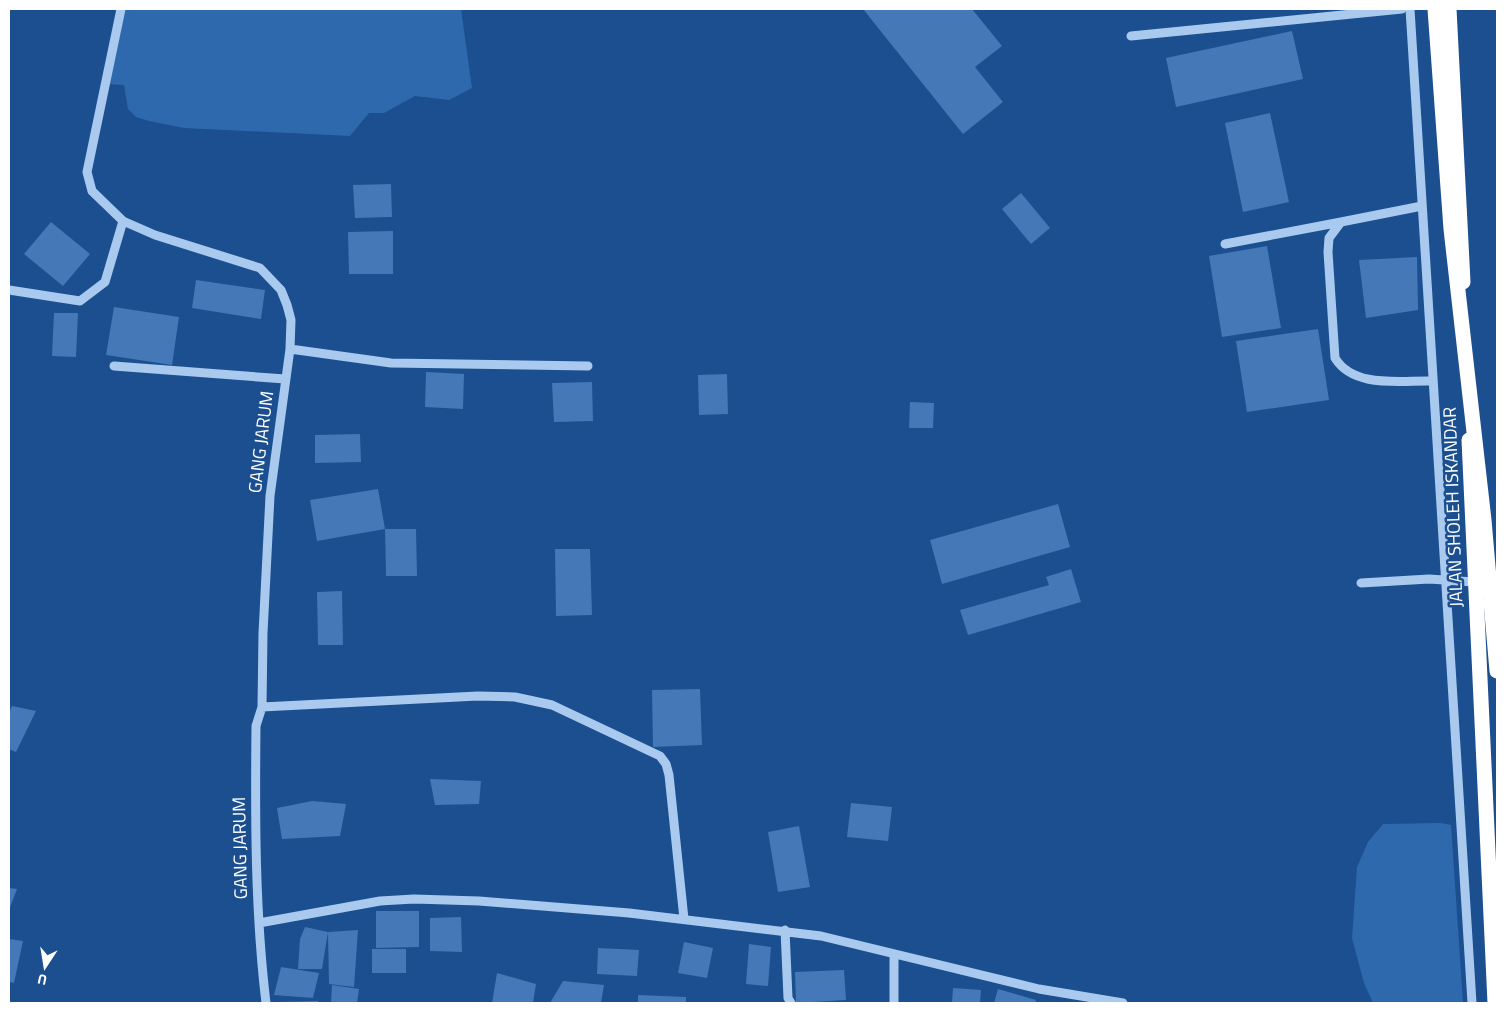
<svg xmlns="http://www.w3.org/2000/svg" width="1506" height="1012" font-family="'Titillium Web',sans-serif">
<rect width="100%" height="100%" fill="#1b4f8f"/>
<path fill="#2e69ad" d="M121,9H461L472,88L449,100L415,96L384,113H369L350,136L184,128L149,121L136,117L128,109L124,85L107,84Z
M1441,823L1451,825L1463,1003H1373L1364,983L1352,938L1357,867L1368,842L1383,824Z"/>
<path fill="#4478b7" d="M863,9H972L1002,46L975,67L1003,102L963,134Z
M1292,31L1303,79L1176,107L1166,58Z
M1270,113L1289,202L1243,212L1225,123Z
M391,184L392,217L355,218L353,185Z
M1021,193L1050,228L1031,244L1002,209Z
M51,222L90,254L63,286L24,254Z
M393,231V274H349L348,232Z
M1267,246L1281,328L1222,337L1209,256Z
M1417,257L1418,310L1366,318L1359,260Z
M196,280L265,290L261,319L192,308Z
M114,307L179,317L172,365L106,355Z
M54,313H78L76,357L52,356Z
M1318,329L1329,400L1247,412L1236,341Z
M426,372L464,374L463,409L425,407Z
M727,374L728,414L699,415L698,375Z
M592,382L593,421L554,422L552,383Z
M910,402L934,403L933,428H909Z
M360,434L361,462L315,463V435Z
M378,489L385,529L317,541L310,500Z
M1058,504L1070,547L942,584L930,540Z
M385,529H416L417,576H386Z
M555,549H590L592,615L556,616Z
M1071,569L1081,602L968,635L960,610L1049,585L1046,577Z
M342,591L343,645H318L317,592Z
M700,689L702,745L653,747L652,690Z
M12,706L36,711L16,752L9,749V713Z
M430,779L481,781L479,804L435,805Z
M312,801L346,804L340,836L282,839L277,808Z
M851,803L892,807L888,841L847,837Z
M799,826L810,887L778,892L768,832Z
M9,888L17,889L9,910Z
M376,911H419V947L376,948Z
M461,917L462,952L430,951V918Z
M305,927L328,932L322,969H298L300,939Z
M358,930L354,987L329,984L328,932Z
M9,939L23,941L14,983L9,982Z
M684,942L713,948L707,978L678,973Z
M749,944L771,947L768,986L746,984Z
M598,948L639,950L637,976L597,974Z
M372,949H406V973H372Z
M281,967L319,973L313,998L274,995Z
M844,970L846,1000L796,1003L795,972Z
M497,973L536,984L533,1003H492Z
M563,981L604,985L601,1003H550Z
M332,985L359,989L357,1003H331Z
M953,988L981,990L980,1003H952Z
M998,989L1036,1000L1035,1003H994Z
M638,995L686,997V1003H638Z
M318,1001V1003H277V1002Z"/>
<g fill="none" stroke-linecap="round" stroke-linejoin="round">
<path stroke="#a9c9ee" stroke-width="9" d="M121,9L87,172L92,191L123,221L155,235L260,268L281,290L287,305L291,320L290,349L270,496L263,633L262,707L256,726C255,819 255,911 266,1003
M1410,9L1472,1003
M1131,36L1402,9
M1422,206L1341,222L1329,238L1328,252L1335,358C1354,389 1401,380 1433,381
M1225,244L1341,222
M9,290L80,301L105,282L123,221
M290,349L391,363L588,366
M114,366L285,379
M1361,583L1429,579L1474,582
M262,707L478,696L515,697L552,705L660,756L666,764L669,775L684,919
M259,923L380,901L414,899L479,901L629,913L821,936L1039,989L1123,1003
M785,930L788,998L791,1003
M894,955V1003"/>
<path stroke="#fff" stroke-width="15" d="M1449,9L1463,282
M1469,440L1495,1003"/>
<path stroke="#fff" stroke-width="15" d="M1435,9L1451,229L1484,520L1497,671"/>
</g>
<g text-anchor="middle" stroke-width="5" stroke-linejoin="round" paint-order="stroke">
<g font-size="18" fill="#fff" stroke="#1b4f8f">
<text transform="translate(261 442) rotate(-83)" y="6">GANG JARUM</text>
<text transform="translate(1453 507) rotate(-92)" y="6">JALAN SHOLEH ISKANDAR</text>
<text transform="translate(240 848) rotate(-91)" y="6">GANG JARUM</text>
</g>
</g>
<rect width="1506" height="1012" fill="none" stroke="#ffffff" stroke-width="20"/>
<g transform="translate(45 967) rotate(192)" stroke="#1b4f8f" stroke-width="4" paint-order="stroke">
<path d="M0-4L9 19L0 12L-9 19Z" fill="#ffffff"/>
<text y="-8" font-size="14" font-weight="bold" text-anchor="middle" fill="#ffffff">U</text>
</g>
</svg>
